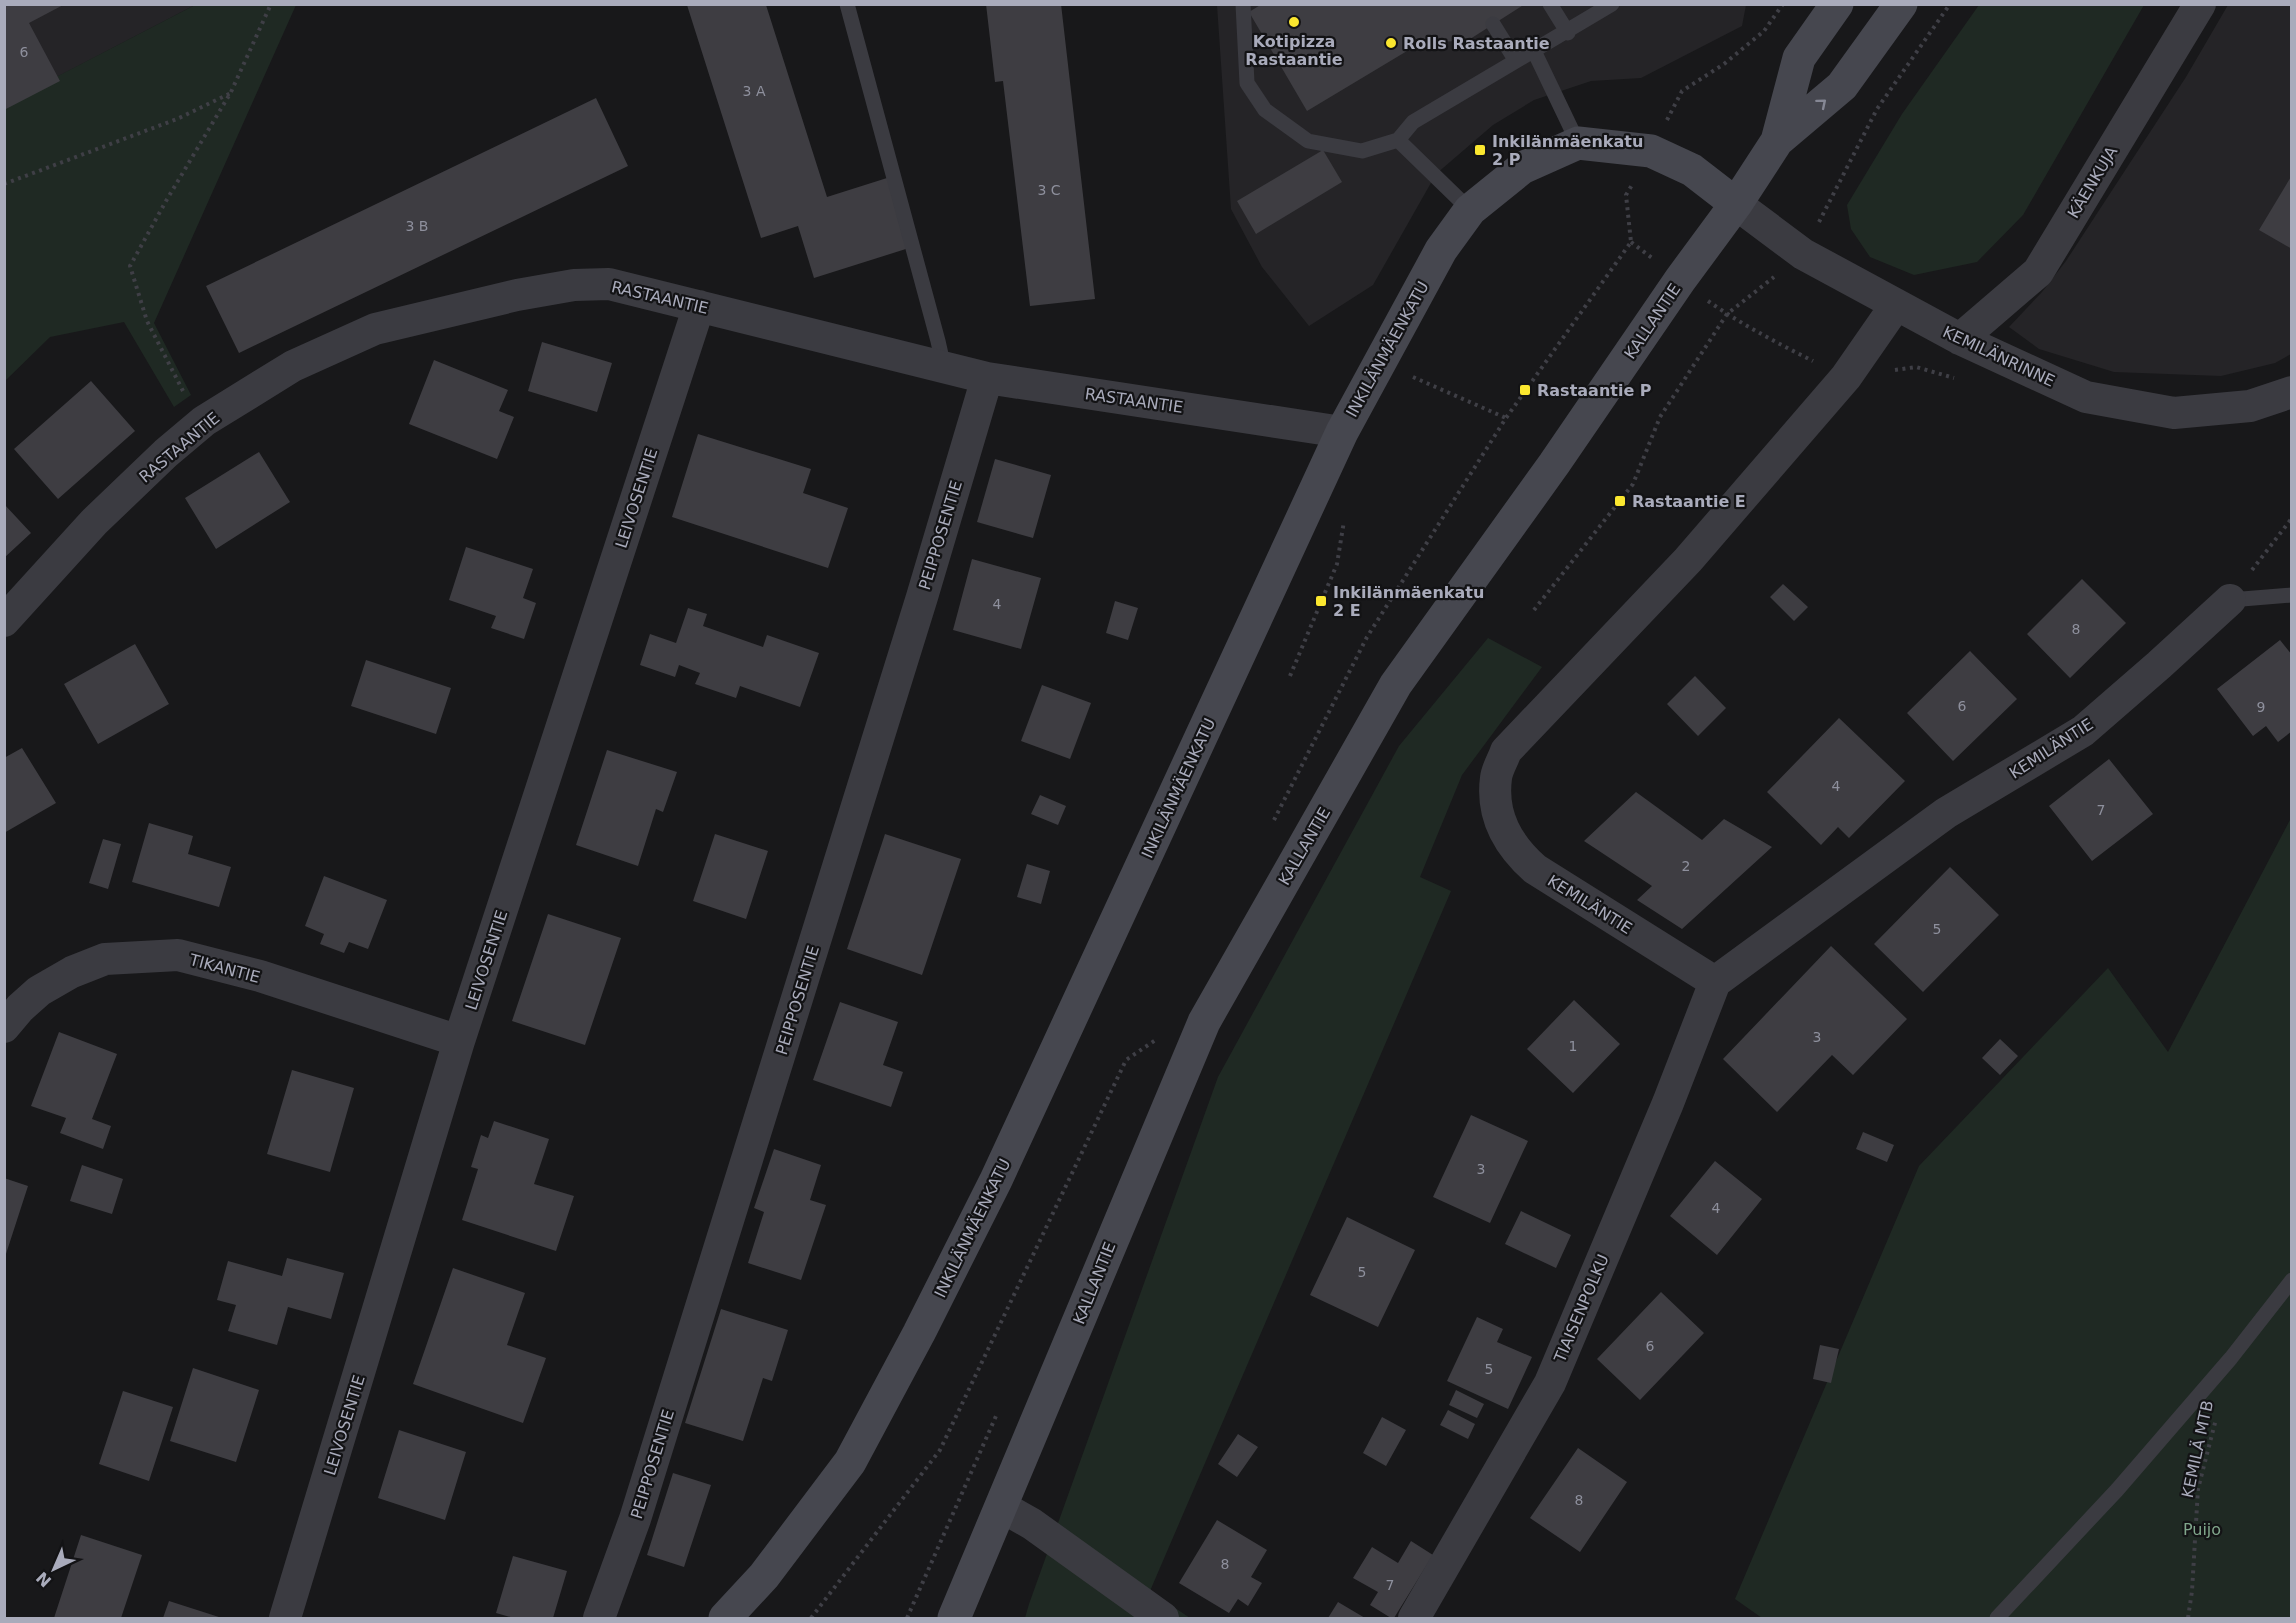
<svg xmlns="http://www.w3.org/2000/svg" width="2296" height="1623" font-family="'DejaVu Sans',sans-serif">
<rect width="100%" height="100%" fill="#18181a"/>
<path fill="#252427" d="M5,5H195L5,104Z
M1217,5H1746L1742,26L1641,78L1591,81L1534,100L1493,125L1436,174L1373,285L1309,326L1262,267L1231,209Z
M2228,5H2291V354L2275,363L2221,376L2114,372L2039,349L2009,327L2042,292L2066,261L2186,77Z"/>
<path fill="#1f2923" d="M195,5H296L154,323L191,395L174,407L124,322L50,337L5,381L4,104Z
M1979,5H2144L2023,215L1977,262L1914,275L1870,257L1851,229L1847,205L1902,114Z
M1488,638L1542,667L1462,775L1420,877L1451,891L1150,1591L1190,1618H1025L1029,1604L1218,1077L1399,746Z
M2291,818V1618H1762L1735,1599L1919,1166L2108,968L2168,1052Z"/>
<path fill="#3e3d42" d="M4,4H65L29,23L60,81L4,110Z
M986,4H1061L1095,299L1030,306L1003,81L995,82Z
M1262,4H1525L1467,41L1422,42L1307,111L1249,12Z
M687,5H766L827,197L887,178L909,248L814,278L798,226L761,238Z
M596,98L628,166L239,353L206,286Z
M1323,150L1342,182L1256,234L1237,201Z
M2292,175V249L2259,230Z
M542,342L612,363L597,412L528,391Z
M434,360L508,390L499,411L514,417L497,459L409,424Z
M91,381L135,431L58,499L14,449Z
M698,434L811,469L803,493L848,508L828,568L672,517Z
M259,452L290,502L216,549L185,498Z
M995,459L1051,475L1033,538L977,522Z
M4,504L31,533L4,558Z
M466,547L533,569L523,598L536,603L524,639L491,628L496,616L449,600Z
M972,559L1041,578L1021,649L953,630Z
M2082,579L2126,623L2070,678L2027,634Z
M1783,584L1808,607L1794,621L1770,597Z
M1115,601L1138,608L1128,640L1106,633Z
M688,608L707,614L703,626L763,647L767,635L819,653L800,707L740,686L736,698L695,684L700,673L679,665L675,677L640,665L650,634L676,643Z
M2280,640L2292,655V731L2278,742L2266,726L2253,736L2217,689Z
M135,644L169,704L98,744L64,684Z
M1970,651L2017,699L1953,761L1907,713Z
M366,660L451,688L436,734L351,706Z
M1695,676L1726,708L1698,736L1667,704Z
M1042,685L1091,703L1070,759L1021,741Z
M1839,718L1905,781L1849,838L1838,827L1821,845L1767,792Z
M22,748L56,803L4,833V758Z
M607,750L677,772L663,812L656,809L638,866L576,845Z
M2109,759L2153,814L2092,861L2049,806Z
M1636,792L1702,840L1724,819L1772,847L1682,929L1637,900L1652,886L1584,841Z
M1040,795L1066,806L1058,825L1031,814Z
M149,823L193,836L188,854L231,867L219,907L132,882Z
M715,834L768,851L746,919L693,901Z
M885,834L961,859L922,975L847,949Z
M103,839L121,844L108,889L89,883Z
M1027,864L1050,871L1041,904L1017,897Z
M1950,867L1999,915L1923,992L1874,944Z
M324,876L387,900L368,949L349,942L344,953L320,944L324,934L305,926Z
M548,914L621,938L585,1045L512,1021Z
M1831,946L1907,1019L1853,1075L1832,1055L1777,1112L1723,1059Z
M1574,1000L1620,1044L1573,1093L1527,1049Z
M840,1002L898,1022L883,1065L903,1072L891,1107L813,1080Z
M59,1032L117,1054L92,1119L111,1126L103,1149L60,1133L66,1118L31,1106Z
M2000,1039L2018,1056L2000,1075L1982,1058Z
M292,1070L354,1088L330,1172L267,1154Z
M1471,1115L1528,1141L1490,1223L1433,1197Z
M494,1121L549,1139L534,1184L574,1196L556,1251L462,1220L478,1169L471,1167L481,1135L488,1138Z
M1863,1132L1894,1145L1887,1162L1856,1149Z
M774,1149L821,1165L810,1200L826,1205L801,1280L748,1263L764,1212L754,1208Z
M1715,1161L1762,1199L1717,1255L1670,1216Z
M82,1165L123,1179L112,1214L70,1201Z
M4,1178L28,1186L5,1257H4Z
M1521,1211L1571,1235L1556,1268L1505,1244Z
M1347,1217L1415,1250L1378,1327L1310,1295Z
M287,1258L344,1273L331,1319L288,1307L277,1345L228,1331L236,1305L217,1300L228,1261L282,1276Z
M453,1268L525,1293L507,1345L546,1358L523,1423L413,1384Z
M1661,1292L1704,1333L1640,1400L1597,1359Z
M721,1309L788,1330L772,1381L763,1378L743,1441L685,1423Z
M1477,1317L1503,1329L1497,1342L1532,1357L1508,1409L1447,1381Z
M1820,1345L1839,1349L1831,1383L1813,1379Z
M193,1368L259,1390L236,1462L170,1441Z
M1456,1390L1484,1404L1477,1418L1449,1405Z
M123,1391L173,1407L149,1481L99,1464Z
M1448,1410L1475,1424L1468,1439L1440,1425Z
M1382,1417L1406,1430L1386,1466L1363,1453Z
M399,1430L466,1452L445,1520L378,1498Z
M1238,1434L1258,1447L1237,1477L1218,1464Z
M1578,1448L1627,1482L1580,1552L1530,1518Z
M673,1473L711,1485L684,1567L647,1555Z
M1217,1520L1267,1550L1251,1577L1262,1583L1248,1606L1238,1599L1229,1613L1179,1583Z
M81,1535L142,1555L121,1618H54Z
M1411,1541L1433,1555L1394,1618H1391L1370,1605L1378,1592L1353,1578L1372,1547L1398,1563Z
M513,1556L567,1571L553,1618H514L496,1613Z
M169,1601L222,1618H163Z
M1338,1602L1365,1618H1328Z"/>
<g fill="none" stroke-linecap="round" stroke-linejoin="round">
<path stroke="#3f3f46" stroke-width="4" stroke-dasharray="3 4.5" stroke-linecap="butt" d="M1667,120L1682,91L1724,64L1764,31L1783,4
M4,184L177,119L231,93
M1819,222L1877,109L1950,4
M1631,242L1652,258
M1708,301C1741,324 1777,343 1813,361
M1895,370L1916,367L1954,378
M1413,377L1506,418
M183,391L147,321L130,266L166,201L231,92L271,4
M2252,570L2292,518
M1534,610L1633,484L1660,417L1727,314L1774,277
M1290,676L1337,564L1344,521
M1274,820L1367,637L1506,418L1631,242L1626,195L1632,185
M811,1618L940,1450L1126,1060L1157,1039
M907,1618L996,1416
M2188,1618L2192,1591L2198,1489L2216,1419"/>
<path stroke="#3b3b41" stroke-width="15" d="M847,4L938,341L944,368
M1243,4L1247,83L1265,110L1308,141L1362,151L1398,140L1413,122L1612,4
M1550,4L1568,33
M1493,24L1516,61
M1534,51L1578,143
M1398,140L1470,210
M2230,600L2292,595
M1997,1618L2117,1490L2231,1358L2292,1280"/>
<path stroke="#3b3b41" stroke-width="32" d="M1736,204L1803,254L1960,339L2086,397L2174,413L2250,406L2292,392
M1896,305L1846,377L1688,560L1506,751C1503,760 1497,769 1496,778C1491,816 1508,845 1535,869L1715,982L1946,813L2083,731L2159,665L2230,600
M1960,339L2038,272L2200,4
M4,621L94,522L166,453L204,421L293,366L375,329L517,295L574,285L609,284L987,378L1342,432
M4,1027L20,1008L39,991L72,972L105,959L178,955L260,976L459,1041
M1002,1507L1032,1524L1163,1618
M285,1618L459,1041L699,306
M599,1618L635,1519L922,597L987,378
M1414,1618L1550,1383L1668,1103L1715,982"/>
<path stroke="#46474f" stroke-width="33" d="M1777,141L1799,58L1837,4
M725,1618L764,1576L850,1462L919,1333L996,1180L1342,432L1441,250L1470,210L1522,168L1578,143L1651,151L1692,170L1736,204
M954,1618L1204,1022L1396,684L1554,464L1680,280L1736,204L1777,141L1842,86L1901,4"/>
</g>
<defs><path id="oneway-chevron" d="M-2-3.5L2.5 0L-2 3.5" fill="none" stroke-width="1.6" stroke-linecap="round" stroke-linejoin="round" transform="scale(1.5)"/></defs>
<use stroke="#868895" href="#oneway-chevron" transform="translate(1822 103) rotate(-40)"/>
<g fill="#fbe72f" stroke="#131315" stroke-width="2">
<circle cx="1294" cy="22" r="6"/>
<circle cx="1391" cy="43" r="6"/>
<rect x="1474" y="144" width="12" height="12" rx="3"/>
<rect x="1519" y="384" width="12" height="12" rx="3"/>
<rect x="1614" y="495" width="12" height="12" rx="3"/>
<rect x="1315" y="595" width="12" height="12" rx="3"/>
</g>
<g text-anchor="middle" stroke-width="4.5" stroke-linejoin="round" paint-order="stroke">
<g font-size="14" fill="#8e909d">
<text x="24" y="57">6</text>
<text x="754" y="96">3 A</text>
<text x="1049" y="195">3 C</text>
<text x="417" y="231">3 B</text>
<text x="997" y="609">4</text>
<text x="2076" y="634">8</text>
<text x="1962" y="711">6</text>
<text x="2261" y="712">9</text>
<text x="1836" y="791">4</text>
<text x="2101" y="815">7</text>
<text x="1686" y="871">2</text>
<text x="1937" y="934">5</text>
<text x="1817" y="1042">3</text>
<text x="1573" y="1051">1</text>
<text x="1481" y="1174">3</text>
<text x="1716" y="1213">4</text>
<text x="1362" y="1277">5</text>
<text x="1650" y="1351">6</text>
<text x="1489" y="1374">5</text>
<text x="1579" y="1505">8</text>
<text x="1225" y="1569">8</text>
<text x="1390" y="1590">7</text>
</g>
<g font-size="16" font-weight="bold" fill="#a9abbb" stroke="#131315" text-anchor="start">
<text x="1294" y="47" text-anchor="middle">Kotipizza<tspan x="1294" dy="18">Rastaantie</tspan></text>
<text x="1403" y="49">Rolls Rastaantie</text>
<text x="1492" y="147">Inkilänmäenkatu<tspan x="1492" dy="18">2 P</tspan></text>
<text x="1537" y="396">Rastaantie P</text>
<text x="1632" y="507">Rastaantie E</text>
<text x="1333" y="598">Inkilänmäenkatu<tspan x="1333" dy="18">2 E</tspan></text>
</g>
<g font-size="16" fill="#a9abbb" stroke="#131315">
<text transform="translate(2092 182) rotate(-59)" y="6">KÄENKUJA</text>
<text transform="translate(660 297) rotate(13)" y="6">RASTAANTIE</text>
<text transform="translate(1652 321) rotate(-56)" y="6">KALLANTIE</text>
<text transform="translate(1387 349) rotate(-61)" y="6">INKILÄNMÄENKATU</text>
<text transform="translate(1999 356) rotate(25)" y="6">KEMILÄNRINNE</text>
<text transform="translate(1134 400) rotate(8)" y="6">RASTAANTIE</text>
<text transform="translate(179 447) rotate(-40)" y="6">RASTAANTIE</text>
<text transform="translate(636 498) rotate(-72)" y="6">LEIVOSENTIE</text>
<text transform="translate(940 535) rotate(-73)" y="6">PEIPPOSENTIE</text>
<text transform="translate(2051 748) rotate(-33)" y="6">KEMILÄNTIE</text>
<text transform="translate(1178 788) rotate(-65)" y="6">INKILÄNMÄENKATU</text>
<text transform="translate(1304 846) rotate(-60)" y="6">KALLANTIE</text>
<text transform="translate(1590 904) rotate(32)" y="6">KEMILÄNTIE</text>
<text transform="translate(486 960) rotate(-72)" y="6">LEIVOSENTIE</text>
<text transform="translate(225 968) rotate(15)" y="6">TIKANTIE</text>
<text transform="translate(797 1000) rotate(-73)" y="6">PEIPPOSENTIE</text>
<text transform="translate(972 1228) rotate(-64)" y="6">INKILÄNMÄENKATU</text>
<text transform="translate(1094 1283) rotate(-68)" y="6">KALLANTIE</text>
<text transform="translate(1581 1308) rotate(-67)" y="6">TIAISENPOLKU</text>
<text transform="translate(344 1425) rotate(-73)" y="6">LEIVOSENTIE</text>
<text transform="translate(2197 1449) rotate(-78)" y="6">KEMILÄ MTB</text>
<text transform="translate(652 1464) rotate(-73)" y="6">PEIPPOSENTIE</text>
</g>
<g font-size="16" fill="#80a68b" stroke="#131315">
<text x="2202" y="1535">Puijo</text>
</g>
</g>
<rect width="2296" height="1623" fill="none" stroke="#a9abbb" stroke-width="12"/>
<g transform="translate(54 1569) rotate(224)" stroke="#131315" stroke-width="4.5" paint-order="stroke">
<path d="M0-4.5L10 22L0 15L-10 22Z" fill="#a9abbb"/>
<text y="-9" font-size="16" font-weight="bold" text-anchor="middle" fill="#a9abbb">N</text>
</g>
</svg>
